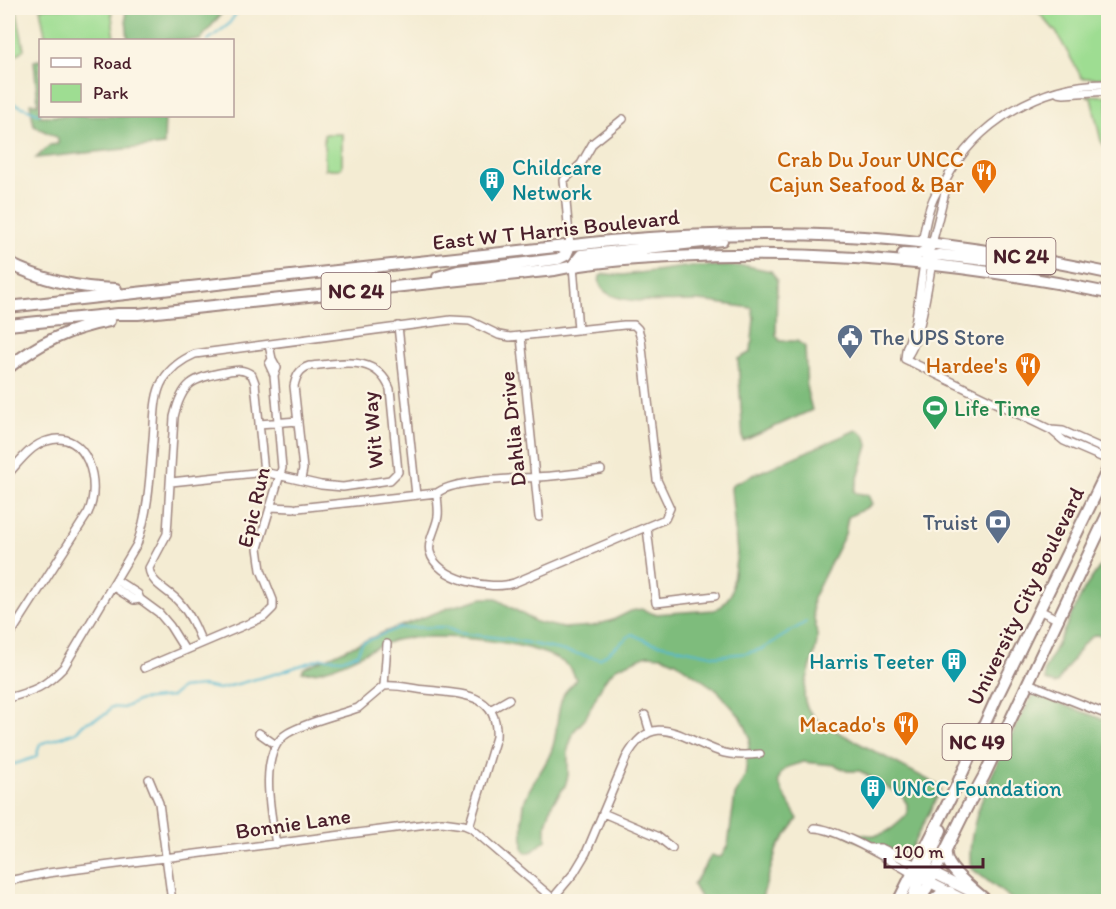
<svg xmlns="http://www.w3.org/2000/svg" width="1116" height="909" font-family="Itim,sans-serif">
<rect width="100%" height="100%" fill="#fcf5e5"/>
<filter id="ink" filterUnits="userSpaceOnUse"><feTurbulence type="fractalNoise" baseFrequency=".0167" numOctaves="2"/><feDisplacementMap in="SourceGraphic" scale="12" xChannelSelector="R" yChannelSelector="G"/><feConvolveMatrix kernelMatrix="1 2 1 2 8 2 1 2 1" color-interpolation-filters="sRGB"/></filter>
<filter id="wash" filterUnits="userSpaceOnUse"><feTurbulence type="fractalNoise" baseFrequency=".008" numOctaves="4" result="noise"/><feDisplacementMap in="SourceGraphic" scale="24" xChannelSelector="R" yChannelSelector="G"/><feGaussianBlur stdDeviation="1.35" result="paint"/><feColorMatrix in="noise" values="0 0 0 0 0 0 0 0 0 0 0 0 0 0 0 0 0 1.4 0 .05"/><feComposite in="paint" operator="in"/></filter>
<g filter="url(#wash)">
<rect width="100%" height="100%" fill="#f4ecd3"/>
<path fill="#9edd92" stroke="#747e5e" stroke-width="1.5" d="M8,8H16L24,49L17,55L8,54Z
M40,8H111L115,40H46Z
M1035,8H1108V78H1082L1056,32Z
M1086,95L1108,96V152L1101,141L1091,98Z
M324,134H342V167L339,169H325Z"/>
<path fill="#7ebc7c" stroke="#646e54" stroke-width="1.5" d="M125,8L155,11L179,8H226L200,40H128Z
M40,60V116H165L164,145L36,158L50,145L58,144V138L34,126L30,103L38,104L34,61Z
M692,266H747L771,271L777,280L776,335L780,341H797L805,347L807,391L812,410L743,441L738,359L751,352L754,318L752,308C734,306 715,302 697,301C678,300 592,310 600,276L604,274L623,275Z
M856,430C865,433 867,437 868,446L854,491L856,493L868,495L872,504L870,506L848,517L845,534L813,598C810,612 818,626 817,640C815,672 787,698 821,723L938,785L941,789L909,852H896L879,845L860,842L847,835L849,832C880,838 884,837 907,815V804L902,796L860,771H847L835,765L803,762L788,767L781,773L778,781L783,793L798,819L777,848L761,901H700V897L693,885L711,856L721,857L728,845L735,795L745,776L750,737L742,719L718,691L676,662L662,656L647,655L616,668L604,681L585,719L574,731L568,749V776L565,786L552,804L546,824V840L533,851L526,853L523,850C523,834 521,815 525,800C531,781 548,766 553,746C558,730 556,713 563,696C565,689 573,686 576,679C574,675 572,669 569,667C542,640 432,632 396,640C368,647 331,676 302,672L304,668L382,633L451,607L483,598H495L536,622L563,628L593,626L613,620L631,611L641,609L654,614L714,610L722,606L731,594L737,553L731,488L733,484Z
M1108,555V636L1094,635L1083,644L1057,683L1054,684L1045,680L1044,671L1085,588Z
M1036,695L1108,721V814C1100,837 1108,842 1108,862C1109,875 1109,888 1108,901H1014L971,868C963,818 1008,742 1031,698Z"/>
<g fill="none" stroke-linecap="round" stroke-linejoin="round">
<path stroke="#52b8d0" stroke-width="2" d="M1105,8L1108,12
M208,40L228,25L240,8
M8,101L40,114
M8,763L15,764L36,757L40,744L76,732L83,724L106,714L111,707L123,708L140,700L171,697L181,688L203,686L219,689L278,673L322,658L342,659L357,654L362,643L398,628L445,627L458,633L510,639L600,659L632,634L649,642L716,656L747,653L762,649L806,622"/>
</g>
</g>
<g filter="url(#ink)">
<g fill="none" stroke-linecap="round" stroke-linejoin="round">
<g stroke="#9f867f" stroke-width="10">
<path id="street" d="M1058,93L1064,94L1108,91
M945,182C975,122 1042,83 1108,84
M922,243C926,223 929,196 945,182V192L932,244
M570,246L564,180L581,164L593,143L623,119
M924,263L915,324L906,350L905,359C921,343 927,286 932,264
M573,265L578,330
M398,326L416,495
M521,337L539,517
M269,345L272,359L269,364L274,375
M905,359L1051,430
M259,424L298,421
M1108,451L1063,431L1051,430L1064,441L1108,460
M8,474C19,462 31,445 47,441C88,428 102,485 88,513L8,638
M171,482L264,472L321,485L343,487L390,480L398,472L390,389C376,353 339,364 309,366C299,369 296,377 294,386L303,469L301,479
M270,507L293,508
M298,508L437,493C455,479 512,480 536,477C558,476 580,473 601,470
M647,528L656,603L715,596
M116,580L138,594L140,599L159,613L170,626L185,650
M112,586L134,600L140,599
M1039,610L1059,620
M202,643C196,628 190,614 179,602C169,590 151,585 149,568L167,534L174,417C182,383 192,378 225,372C235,370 243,368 252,375L255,383L264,472
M144,668L264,617L273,608V600L261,570L258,548L282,468L274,375L277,368L272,359
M1028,683L1108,715
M384,686C397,684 412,689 426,690C459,694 499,692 496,737L469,827
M8,698C34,691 45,687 64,667L137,544C149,510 150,475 153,439C155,420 153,397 163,380C171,367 181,360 195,354L451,320L470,321L499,335L510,337L624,325H634L638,329L641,339L657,480L670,508L665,519L514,583C491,591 437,580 430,552C427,541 437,527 438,516C439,509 437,500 437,493
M490,710L509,699
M645,715L650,732
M259,733L276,745
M149,779L159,803L172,902
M603,813L657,836L672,848
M814,828C835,827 891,861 912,873
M276,844C271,815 257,751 288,733C307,722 337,715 358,708L384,686L387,644
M868,848H881L916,865
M8,881L48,873L442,822L464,825L471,828L557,902
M553,898L574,873L586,853L626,758C653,708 680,738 718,751C732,756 745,756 760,754"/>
</g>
<g stroke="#9f867f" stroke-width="12">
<path id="secondary" d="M929,871L973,893
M925,880L969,902"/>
</g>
<g stroke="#9f867f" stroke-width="14">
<path id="primary" d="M903,254C916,255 925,255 932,244
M8,263C41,280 79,288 116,289
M924,263L932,256L940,255L1049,267
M573,265L581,255L722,240
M438,277L458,271L558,259L566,255L570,246
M8,307L610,241C689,234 768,232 847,236C935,241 1022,255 1108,273
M8,325L118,314H138L555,270C593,261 634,259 673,257C819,249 965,263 1108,293
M8,368C38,343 71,328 109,321
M946,851C943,868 976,891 988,902
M930,882L925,876V870L941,830
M898,902L956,787L997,697L1108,469
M911,902L921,875L920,868
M920,902L967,807L984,776L1108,513
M931,902L942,893L950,892"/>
</g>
<use href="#street" stroke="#fff" stroke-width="7"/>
<use href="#secondary" stroke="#fff" stroke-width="9"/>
<use href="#primary" stroke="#fff" stroke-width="10"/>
</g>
</g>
<defs>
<g id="restaurant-pin" transform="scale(1.35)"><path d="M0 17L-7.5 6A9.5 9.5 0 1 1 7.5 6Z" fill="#e8710a" stroke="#fcf5e5"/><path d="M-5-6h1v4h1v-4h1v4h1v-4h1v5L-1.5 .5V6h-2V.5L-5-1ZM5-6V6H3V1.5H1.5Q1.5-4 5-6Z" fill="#fff"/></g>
<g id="building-pin" transform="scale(1.35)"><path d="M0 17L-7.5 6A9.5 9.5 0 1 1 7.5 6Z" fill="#0f9aa8" stroke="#fcf5e5"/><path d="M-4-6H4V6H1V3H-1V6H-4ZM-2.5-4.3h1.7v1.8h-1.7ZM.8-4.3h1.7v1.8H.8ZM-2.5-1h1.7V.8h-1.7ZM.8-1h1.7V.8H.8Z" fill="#fff"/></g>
<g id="civic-pin" transform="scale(1.35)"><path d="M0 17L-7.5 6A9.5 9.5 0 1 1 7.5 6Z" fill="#5c6f8a" stroke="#fcf5e5"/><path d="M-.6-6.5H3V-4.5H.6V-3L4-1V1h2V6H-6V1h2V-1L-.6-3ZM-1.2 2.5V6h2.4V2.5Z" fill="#fff"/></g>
<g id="stadium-pin" transform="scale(1.35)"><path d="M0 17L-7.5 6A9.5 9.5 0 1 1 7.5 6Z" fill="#2e9e5b" stroke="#fcf5e5"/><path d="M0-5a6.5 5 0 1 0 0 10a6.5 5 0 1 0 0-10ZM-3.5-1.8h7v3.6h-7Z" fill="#fff"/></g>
<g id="bank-pin" transform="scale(1.35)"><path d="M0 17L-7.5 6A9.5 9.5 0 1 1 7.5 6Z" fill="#5c6f8a" stroke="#fcf5e5"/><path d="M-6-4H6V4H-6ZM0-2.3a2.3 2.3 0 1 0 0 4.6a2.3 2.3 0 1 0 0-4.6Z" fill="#fff"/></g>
</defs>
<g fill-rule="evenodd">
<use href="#restaurant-pin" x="984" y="172"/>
<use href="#building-pin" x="492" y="180"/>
<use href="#civic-pin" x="850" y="337"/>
<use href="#restaurant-pin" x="1028" y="365"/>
<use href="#stadium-pin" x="935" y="408"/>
<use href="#bank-pin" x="998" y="522"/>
<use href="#building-pin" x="954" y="661"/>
<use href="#restaurant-pin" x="906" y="724"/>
<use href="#building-pin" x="873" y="788"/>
</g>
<g text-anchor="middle" stroke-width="4.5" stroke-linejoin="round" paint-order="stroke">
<g fill="#fcf5e5" stroke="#7f5f63" stroke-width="1.5">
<rect x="986.5" y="238" width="69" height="36" rx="4.5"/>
<rect x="321.5" y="273" width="69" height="36" rx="4.5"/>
<rect x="942.5" y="724" width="69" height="36" rx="4.5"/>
</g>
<g font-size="21" font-weight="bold" fill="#4a1f2b">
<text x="1021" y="263">NC 24</text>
<text x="356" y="298">NC 24</text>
<text x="977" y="749">NC 49</text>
</g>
<g font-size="22" fill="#c56008" stroke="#fcf5e5" text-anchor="end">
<text x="964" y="167">Crab Du Jour UNCC<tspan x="964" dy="25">Cajun Seafood &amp; Bar</tspan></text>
<text x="1008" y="373">Hardee's</text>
<text x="886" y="732">Macado's</text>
</g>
<g font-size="22" fill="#0d838f" stroke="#fcf5e5" text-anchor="start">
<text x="512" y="175">Childcare<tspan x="512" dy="25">Network</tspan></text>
<text x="934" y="669" text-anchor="end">Harris Teeter</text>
<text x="892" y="796">UNCC Foundation</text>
</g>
<g font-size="22" fill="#4a1f2b" stroke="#fcf5e5">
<text transform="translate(556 229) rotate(-6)" y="8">East W T Harris Boulevard</text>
<text transform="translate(512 429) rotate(-96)" y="8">Dahlia Drive</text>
<text transform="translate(372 430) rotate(-95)" y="8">Wit Way</text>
<text transform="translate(253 507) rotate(-77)" y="8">Epic Run</text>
<text transform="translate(1025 596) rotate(-64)" y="8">University City Boulevard</text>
<text transform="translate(293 823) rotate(-8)" y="8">Bonnie Lane</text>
</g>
<g font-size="22" fill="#4e5e75" stroke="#fcf5e5" text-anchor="start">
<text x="870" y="345">The UPS Store</text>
<text x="978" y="530" text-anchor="end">Truist</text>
</g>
<g font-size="22" fill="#27864d" stroke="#fcf5e5" text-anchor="start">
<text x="954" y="416">Life Time</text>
</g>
</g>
<rect width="1116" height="909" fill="none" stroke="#fcf5e5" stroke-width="30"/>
<rect x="39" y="39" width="195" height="78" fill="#fcf5e5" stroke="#b59f9b" stroke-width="1.5"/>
<rect x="51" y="58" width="30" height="9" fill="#ffffff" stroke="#b59f9b" stroke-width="1.5"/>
<text x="93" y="69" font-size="18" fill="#4a1f2b">Road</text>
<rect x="51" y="84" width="30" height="18" fill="#9edd92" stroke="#b59f9b" stroke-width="1.5"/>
<text x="93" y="99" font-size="18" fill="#4a1f2b">Park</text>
<path d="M885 858v9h98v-9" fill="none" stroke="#4a1f2b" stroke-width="3"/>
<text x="894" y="858" font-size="18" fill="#4a1f2b" stroke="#fcf5e5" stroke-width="4.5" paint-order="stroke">100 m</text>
</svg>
